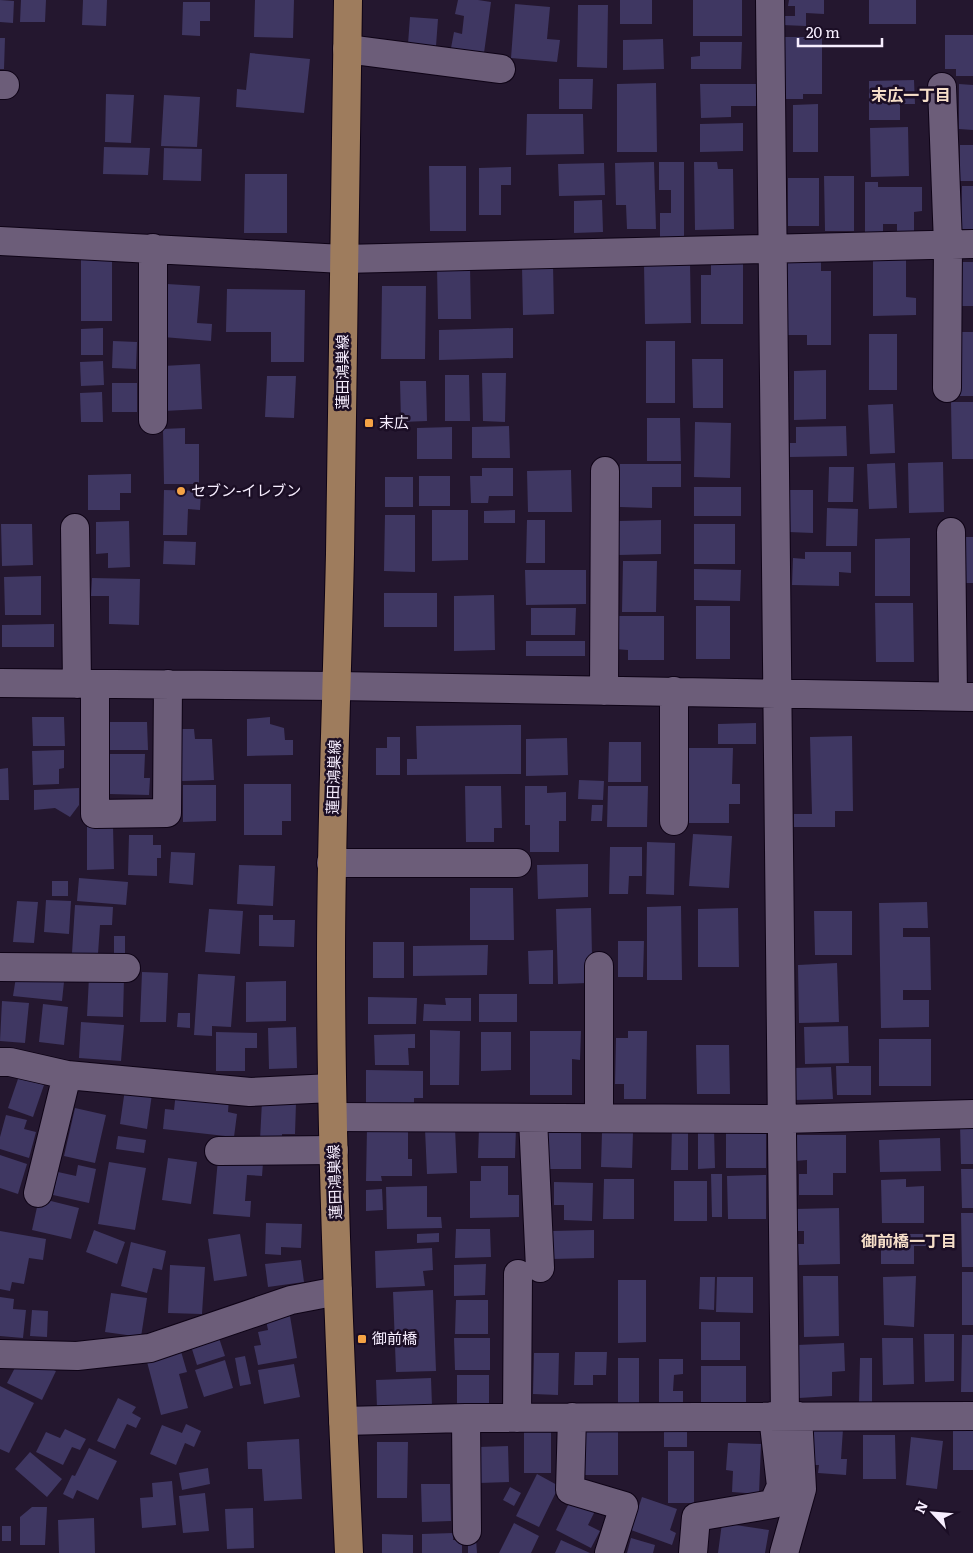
<svg xmlns="http://www.w3.org/2000/svg" width="973" height="1553" font-family="Literata,'Noto Sans JP',serif">
<rect width="100%" height="100%" fill="#24172f"/>
<path fill="#3f3762" d="M0,0L14,1L13,23L0,22Z
M21,0H46L45,22H20Z
M83,0H107L106,26L82,25Z
M255,0H294L293,38L254,37Z
M458,0H478L491,2L484,53L451,48L454,32L462,34L464,16L455,14Z
M620,0H652V24H620Z
M693,0H742V36H693Z
M789,0H824V14L806,13V26L782,25L783,16H795V6H788Z
M869,0H916V24H869Z
M183,2H210V21H200V36L182,35Z
M515,4L550,7L547,39L560,40L557,62L511,58Z
M578,5H608L607,68L577,67Z
M410,17L438,19L436,46L408,44Z
M945,35H973V76H956V69H945Z
M784,37H822V94H803V99H784Z
M0,38H5L4,69H0Z
M663,39L664,69L623,70V40Z
M700,42H742L741,69H691V57L700,56Z
M250,53L310,59L304,113L236,107L237,89L246,90Z
M559,79H593L592,109H559Z
M914,80L915,104H900V120H869V81Z
M656,83L657,152H617V84Z
M700,84H757L756,106H731V117L701,118Z
M959,84L973,85V130L959,129Z
M106,94L134,95L131,143L105,142Z
M164,95L200,97L197,147L161,146Z
M818,104V152H793V105Z
M527,114H583L584,154L526,155Z
M743,123V151L700,152V124Z
M908,127L909,176L871,177L870,128Z
M960,145H973V181H960Z
M104,147L150,148L148,175L103,174Z
M164,148L202,149L201,181L163,180Z
M654,162L656,229H627L626,205H616L615,163Z
M659,162H684V238L660,237V213H671V190H659Z
M694,162H717L718,169H733L734,229L695,230Z
M604,163L605,195L559,196L558,164Z
M429,166H466V231H430Z
M511,167V185H501V215H479V168Z
M245,174H287V233H244Z
M824,176H854V231H825Z
M788,178H819V226H788Z
M865,182H878V187H922V211L914,212V234L897,235V224H883V234H865Z
M962,186H973V229H961Z
M602,200L603,232L574,233V201Z
M81,258H112V321H81Z
M873,259H906V297L916,298V315L873,316Z
M711,260H743V324H701V275H711Z
M785,261H821V271H831V345H807V335H785Z
M690,262L691,323L645,324L644,263Z
M962,262H973V306H962Z
M553,265L554,314L523,315L522,266Z
M470,266L471,319H438L437,267Z
M167,284L200,286L197,323L212,324L211,341L163,337Z
M382,286H426L425,359H381Z
M227,289L305,290L304,362H271V332H226Z
M103,328V355H81V329Z
M513,328V358L439,360V330Z
M960,332H973V396H960Z
M869,334H897V390H869Z
M113,341L137,342L136,369L112,368Z
M646,341H675V403H646Z
M692,359H723V408H693Z
M103,361L104,385L81,386L80,362Z
M200,364L202,409L164,411L163,366Z
M826,370V419L794,420V371Z
M482,373H506L505,422L483,421Z
M445,375H469L470,421H445Z
M267,376H296L294,418L265,417Z
M400,381H426L427,421L401,422Z
M112,383H137V412H112Z
M102,392L103,422H81L80,393Z
M951,402H973V459H952Z
M893,404L895,453L870,454L868,405Z
M647,418H680L681,461H647Z
M695,422L731,423L730,478L694,477Z
M509,426L510,458H472V427Z
M846,426L847,456L790,457V443H796V427Z
M452,427V459H417V428Z
M185,428V444H199V484H164L163,429Z
M943,462L944,512L909,513L908,463Z
M895,463L897,508L869,509L867,464Z
M620,464H681V487H652V508L620,507Z
M829,467H854L853,502H828Z
M482,468H513V496H489L488,503H471L470,476H482Z
M571,470L572,512H528L527,471Z
M131,474V493H120V510H88V475Z
M419,476H450V506H419Z
M385,477H413V507H385Z
M694,487H741V516H694Z
M164,490L201,491L200,510L188,509L187,535H163Z
M789,490H813V533L789,532Z
M827,508L858,509L857,546H826Z
M432,510H468V560L432,561Z
M515,510V523H484V511Z
M385,515H415V572L384,571Z
M527,520H545V563H526Z
M661,520V554L619,555V521Z
M129,521L130,567L108,568V553L96,554V522Z
M1,524H32L33,565L2,566Z
M694,524H735V564H694Z
M962,537H973V583H962Z
M910,538V596H875V539Z
M164,541L196,542L195,565L163,564Z
M805,552H851V573L839,572V586L792,585L793,558L805,559Z
M623,561H657L656,612H622Z
M694,569L741,570L740,601L694,600Z
M525,570H586V604L526,605Z
M41,576V615H5L4,577Z
M92,578L140,579L139,625L109,624V596H91Z
M384,593H437V627H384Z
M494,595L495,650L454,651V596Z
M875,603H913L914,662H876Z
M696,606H730V659H696Z
M531,608H576L575,635H531Z
M615,616H664V660H628V650L615,649Z
M54,624V647H2V625Z
M526,641H585V656H526Z
M32,717H64L65,746H33Z
M270,717V724L284,728L285,740H293V755L247,756V719Z
M106,722H147L148,750H106Z
M756,723V744H718V724Z
M521,725V774L407,775V759H417L416,726Z
M181,729H194L195,739H212L214,780L182,781Z
M852,736L853,811H835V827H794V814H812L810,737Z
M387,737H400V775H376V748H387Z
M567,738L568,775L526,776V739Z
M609,742H641V782H608Z
M689,748H733L732,784H740V804H729V823H689Z
M64,750V768L59,769V784L33,785L32,751Z
M104,754H145L144,778H150L149,795L109,794V775H104Z
M8,768L9,800H0V769Z
M579,780L604,781L603,800L578,799Z
M244,784H291V821H282V835H244Z
M183,785H216V821L183,822Z
M465,786H501L502,828H494V842H466Z
M525,786H547V793L566,792V821H559V852H530V825H525Z
M608,786H648L647,827H607Z
M79,788V805L70,817L55,808L34,810V790Z
M592,805H603L602,821H591Z
M87,826H113L114,869L87,870Z
M693,834L732,836L729,888L689,886Z
M129,835H153V845H161V858H157V876L128,875Z
M647,842L675,843L674,895L646,894Z
M610,847H642V876H629L628,894H609Z
M171,852L195,853L193,885L169,883Z
M588,864V897L538,899L537,865Z
M239,865L275,866L273,906L237,904Z
M79,878L128,882L126,905L77,901Z
M52,881H68V896H52Z
M470,888H513L514,940H470Z
M46,900L71,901L69,934L44,932Z
M17,901L38,902L34,943L13,942Z
M927,902L928,928H903V937H930L931,990H903V1000H929V1027L881,1028L879,903Z
M75,905L113,907L112,925H100L98,954L72,953Z
M681,906L682,980H647V907Z
M591,908L592,957H588V983L558,984L556,909Z
M738,908L739,967H698V909Z
M209,909L243,911L240,954L205,952Z
M814,911H852V955H815Z
M259,915H273V920H295L294,947L259,946Z
M114,936H125V954H114Z
M618,941H644L643,977H618Z
M373,942H404V978H373Z
M488,945L487,975L413,976V946Z
M553,950V984H529L528,951Z
M837,963L839,1022L799,1023L798,965Z
M142,972L168,973L166,1022H140Z
M198,974L235,976L231,1027L212,1026V1036L194,1035Z
M16,977L64,982L62,1001L13,996Z
M89,977L124,978L123,1017L87,1016Z
M286,981V1021L246,1022V982Z
M479,994H517V1022H479Z
M368,997L417,998L416,1024H368Z
M445,998H471V1021H423L424,1004L446,1005Z
M2,1001L29,1003L25,1043L0,1041Z
M43,1004L68,1007L64,1045L39,1042Z
M178,1013H190V1028L177,1027Z
M81,1022L124,1025L121,1061L79,1058Z
M848,1026L849,1063L805,1064L804,1027Z
M296,1027L297,1068L269,1069L268,1028Z
M430,1030L460,1031L459,1085H430Z
M530,1031H581L580,1060L572,1059V1095H530Z
M628,1031H647L646,1099H624V1084H615L616,1038H628Z
M216,1032L257,1033V1048H245V1071H216Z
M481,1032H511V1070L481,1071Z
M415,1034V1048H408L409,1065H375L374,1035Z
M879,1039H931V1086H879Z
M696,1045H729L730,1094H697Z
M836,1066H871V1095H837Z
M831,1067L833,1099L794,1100L793,1068Z
M366,1070L423,1071V1098H414V1103H366Z
M19,1076L44,1085L33,1117L8,1108Z
M125,1089L152,1094L147,1129L120,1124Z
M176,1092L229,1098L228,1112L237,1114L234,1137L163,1129L165,1109L174,1110Z
M262,1101L296,1103L295,1134H282V1141L260,1140Z
M75,1108L106,1115L95,1163L64,1156Z
M6,1115L27,1120L24,1129L36,1132L29,1158L0,1149V1137Z
M672,1125L688,1126V1170H671Z
M960,1125H973V1164H961Z
M516,1127L515,1158H478L479,1128Z
M367,1128H408V1159H412V1176H381L382,1181H366Z
M455,1128L457,1173L427,1174L425,1129Z
M714,1128L715,1168L698,1169V1129Z
M726,1128H766V1168H726Z
M548,1132L581,1133V1169H548Z
M602,1132H633L632,1168L601,1167Z
M796,1135H846V1173H833V1195H799V1174H807V1160L795,1161Z
M118,1136L146,1140L144,1153L116,1149Z
M940,1138L941,1171L880,1172L879,1140Z
M0,1155L27,1164L18,1194L0,1188Z
M168,1158L197,1162L191,1204L162,1200Z
M218,1159L263,1163L262,1176L247,1175L245,1201H251L250,1217L213,1214Z
M109,1162L146,1168L135,1230L98,1224Z
M78,1165L96,1169L89,1203L53,1195L58,1172L76,1176Z
M481,1166H508V1195H519V1217L470,1218V1181H481Z
M961,1169H973V1208H962Z
M711,1174H722V1217H712Z
M766,1175V1219H728L727,1176Z
M604,1179H634V1219H603Z
M906,1179V1187L924,1186V1223H882L881,1180Z
M674,1181H707V1221H674Z
M554,1182L593,1183L592,1221L564,1220V1205H554Z
M427,1186V1217H441L442,1228L387,1229L386,1187Z
M382,1189L383,1210L366,1211V1190Z
M39,1198L79,1208L71,1239L32,1230Z
M839,1208L840,1264L799,1265L798,1244H804V1231H795V1209Z
M961,1213H973V1267H962Z
M266,1223L302,1224L301,1248L281,1247V1255L265,1254Z
M456,1229H490L491,1257L455,1258Z
M94,1230L125,1242L117,1264L86,1252Z
M594,1230V1258L552,1259V1231Z
M0,1231L46,1239L43,1260L29,1258L24,1284L12,1282L10,1291L0,1289Z
M439,1233V1242L417,1243V1234Z
M240,1234L247,1276L214,1281L208,1239Z
M881,1234H927V1246H914V1264H881Z
M131,1242L166,1251L162,1270L153,1268L147,1293L121,1286Z
M432,1248L433,1270L423,1271L425,1286L376,1288L375,1251Z
M301,1260L304,1282L268,1287L265,1264Z
M486,1264L485,1295L454,1296V1265Z
M170,1265L205,1267L202,1314L168,1313Z
M962,1272H973V1325H962Z
M803,1276H838L839,1336L804,1337Z
M916,1276L914,1327L884,1325L883,1277Z
M700,1277H715L714,1310L699,1309Z
M717,1277H753V1313L716,1312Z
M618,1280H646V1342L618,1343Z
M433,1290L436,1371L396,1372L393,1292Z
M111,1293L147,1298L141,1337L105,1332Z
M0,1297L14,1299L13,1309L26,1310L23,1338L0,1336Z
M456,1300H488V1334H455Z
M32,1310L48,1311L47,1337L30,1336Z
M290,1316L297,1358L258,1365L254,1346L261,1345L258,1332L268,1330L266,1320Z
M701,1322H740V1360H701Z
M924,1334H954V1381L925,1382Z
M962,1335H973V1392H961Z
M219,1338L225,1356L197,1365L191,1346Z
M454,1338H490V1370H455Z
M882,1338H913L914,1384L883,1385Z
M844,1343L845,1371L832,1372V1396L799,1398L797,1345Z
M180,1348L187,1372L179,1374L188,1408L161,1415L146,1358Z
M575,1352H607L606,1375H593V1385H574Z
M534,1353H559L558,1395L533,1394Z
M245,1356L251,1384L240,1386L235,1358Z
M618,1358H639V1408H618Z
M860,1358H872V1403H859Z
M659,1359H683V1374L674,1375L673,1391H683V1406H659Z
M19,1360H33L56,1371L42,1400L7,1383Z
M225,1360L233,1388L204,1397L195,1370Z
M294,1364L300,1397L264,1404L258,1370Z
M701,1366H746V1405H701Z
M457,1375H489V1407H457Z
M431,1378L432,1406L377,1408L376,1380Z
M0,1386L34,1403L9,1453L0,1449Z
M118,1398L136,1407L132,1413L141,1418L136,1428L127,1424L115,1449L97,1441Z
M186,1424L201,1431L194,1447L185,1443L176,1465L150,1454L162,1425L182,1433Z
M814,1427L843,1429L841,1459H847L846,1475L818,1473L819,1465H811Z
M65,1429L86,1439L80,1450L72,1447L63,1465L36,1452L46,1432L60,1438Z
M953,1430H973V1470H953Z
M524,1432H551V1473H524Z
M583,1432H618V1475H583Z
M664,1432H687V1447H664Z
M863,1435H895L896,1479H863Z
M911,1437L943,1441L937,1489L906,1485Z
M299,1439L302,1499L264,1501L262,1469H248L247,1442Z
M377,1442H408L407,1498H377Z
M728,1443L761,1444L759,1494L732,1492L733,1471L726,1470Z
M508,1446L509,1482L479,1483L478,1447Z
M89,1448L117,1461L98,1500L77,1490L73,1499L63,1494L72,1475L75,1476Z
M668,1451H694V1503H668Z
M30,1452L62,1479L47,1497L15,1469Z
M208,1468L210,1484L182,1490L179,1473Z
M537,1474L559,1486L539,1527L516,1516Z
M172,1481L176,1525L142,1528L140,1498L153,1497L152,1483Z
M421,1484H450L451,1521L422,1522Z
M510,1487L521,1493L514,1506L503,1500Z
M205,1493L209,1531L183,1533L179,1496Z
M642,1497L677,1509L670,1530L676,1533L672,1545L631,1530Z
M571,1499L595,1511L588,1525L600,1531L591,1548L556,1530Z
M32,1507H47L45,1545H20V1517Z
M253,1508L254,1548L227,1549L225,1509Z
M94,1518L95,1553H59L58,1520Z
M514,1523L539,1536L531,1553H499Z
M722,1523L769,1530L765,1553H718Z
M2,1526H11V1541H2Z
M454,1533L453,1540H462V1553H422V1534Z
M382,1534L413,1535V1553H382Z
M631,1538L655,1545L653,1553H627Z
M476,1539L477,1553H468V1540Z
M561,1540L590,1553H555Z"/>
<g fill="none" stroke-linecap="round" stroke-linejoin="round">
<g stroke="#0e0316" stroke-width="30">
<path id="minor" d="M770,0L785,1416
M347,49L501,69
M0,85H5
M942,87L948,244L947,388
M0,241L343,259L973,244
M153,248V420
M75,528L77,684
M951,532L953,696
M0,683L337,686L973,697
M95,684V814L167,813L168,684
M604,691L605,471
M674,821V691
M331,863H517
M599,966V1118
M0,967L126,968
M0,1062H10L67,1075L250,1092L332,1088
M333,1117L782,1119L973,1114
M533,1119L540,1268
M219,1151L334,1150
M38,1193L67,1075
M0,1354L77,1356L150,1348L291,1300L338,1291
M572,1417L570,1490L624,1506L609,1553
M466,1418L467,1531
M517,1418L518,1274
M343,1421L466,1418L973,1416
M693,1553L696,1517L773,1504L781,1486L773,1416
M784,1553L802,1489L798,1416"/>
</g>
<g stroke="#0e0316" stroke-width="30">
<path id="major" d="M348,0C344,185 344,369 340,554C337,689 331,825 331,960C331,1158 340,1355 349,1553"/>
</g>
<use href="#minor" stroke="#6c5d79" stroke-width="28"/>
<use href="#major" stroke="#9e7c5d" stroke-width="28"/>
</g>
<g fill="#f5a345" stroke="#1b0e25" stroke-width="2">
<rect x="364" y="418" width="10" height="10" rx="2.5"/>
<circle cx="181" cy="491" r="5"/>
<rect x="357" y="1334" width="10" height="10" rx="2.5"/>
</g>
<g text-anchor="middle" stroke-width="5" stroke-linejoin="round" paint-order="stroke">
<g font-size="15" fill="#f7eeff" stroke="#1b0e25">
<text transform="translate(343 372) rotate(-90)" y="5">蓮田鴻巣線</text>
<text transform="translate(334 777) rotate(-88)" y="5">蓮田鴻巣線</text>
<text transform="translate(335 1182) rotate(-92)" y="5">蓮田鴻巣線</text>
</g>
<g font-size="15" fill="#f7eeff" stroke="#1b0e25" text-anchor="start">
<text x="379" y="428">末広</text>
<text x="191" y="496">セブン-イレブン</text>
<text x="372" y="1344">御前橋</text>
</g>
<g font-size="16" font-weight="bold" fill="#f6dec8" stroke="#1b0e25">
<text x="911" y="101">末広一丁目</text>
<text x="909" y="1247">御前橋一丁目</text>
</g>
</g>
<g transform="translate(933 1513) rotate(296)" stroke="#1b0e25" stroke-width="4" paint-order="stroke">
<path d="M0-4L9 19L0 12L-9 19Z" fill="#f7eeff"/>
<text y="-8" font-size="14" font-weight="bold" text-anchor="middle" fill="#f7eeff">N</text>
</g>
<path d="M798 38v8h84v-8" fill="none" stroke="#f7eeff" stroke-width="2.5"/>
<text x="806" y="38" font-size="15" fill="#f7eeff" stroke="#1b0e25" stroke-width="4" paint-order="stroke">20 m</text>
</svg>
